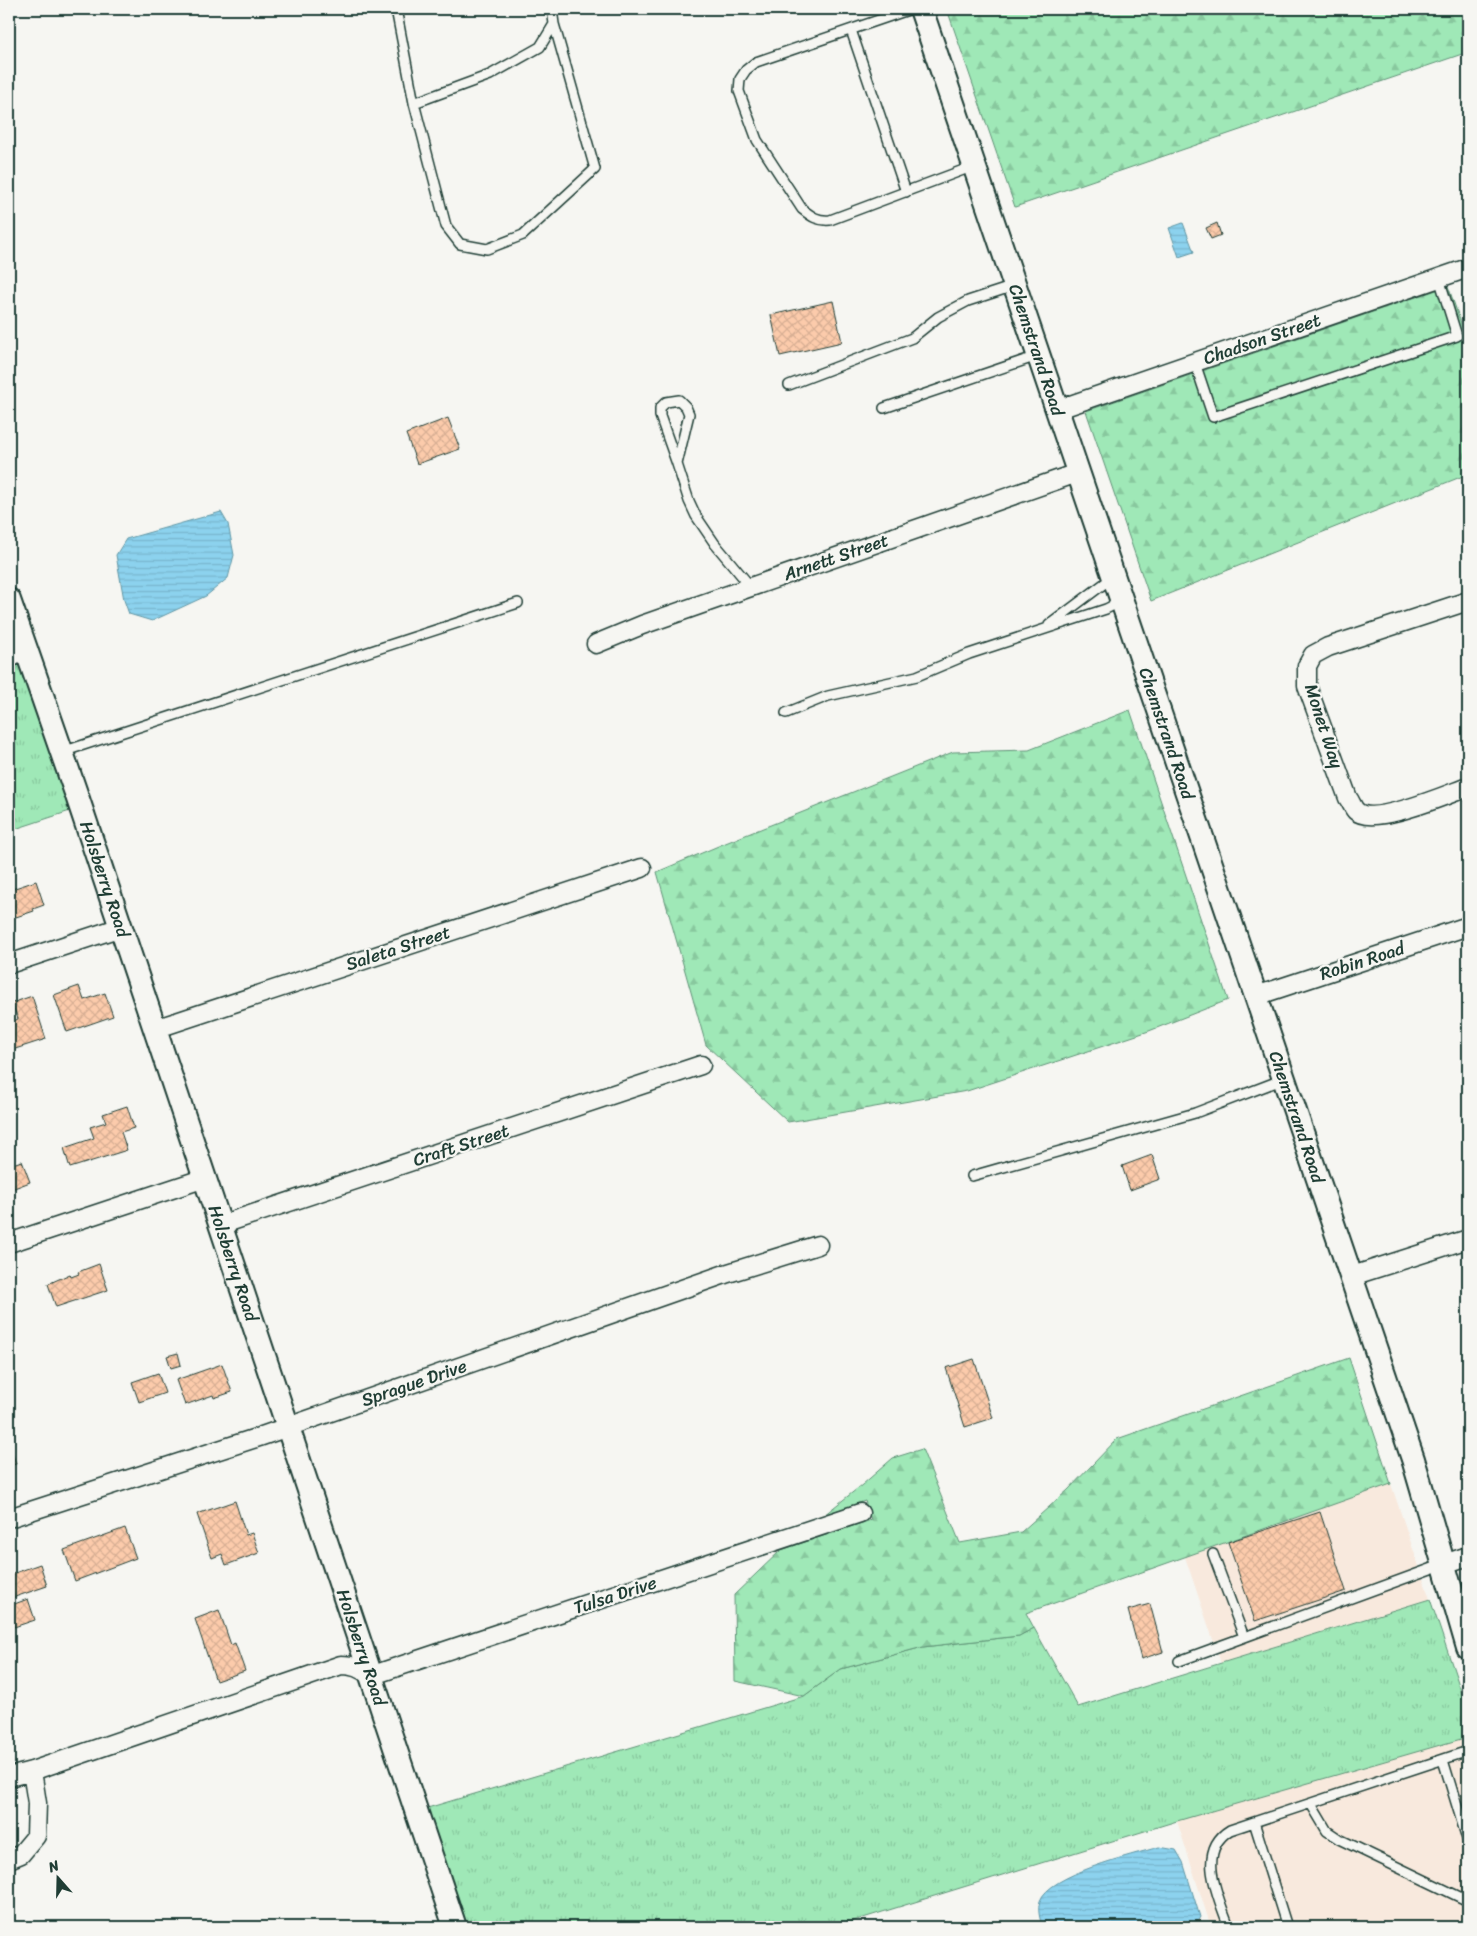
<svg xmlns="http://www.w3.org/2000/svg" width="1477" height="1936" font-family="Sriracha,sans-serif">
<defs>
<pattern id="grass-tufts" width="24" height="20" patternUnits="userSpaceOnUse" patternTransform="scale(1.25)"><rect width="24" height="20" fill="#9fe8b7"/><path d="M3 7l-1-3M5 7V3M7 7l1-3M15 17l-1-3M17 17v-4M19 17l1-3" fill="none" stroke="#88c89e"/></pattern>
<pattern id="forest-firs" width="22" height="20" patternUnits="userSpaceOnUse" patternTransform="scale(1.25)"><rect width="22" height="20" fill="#9fe8b7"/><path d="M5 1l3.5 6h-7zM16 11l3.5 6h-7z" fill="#88c89e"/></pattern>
<pattern id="water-rules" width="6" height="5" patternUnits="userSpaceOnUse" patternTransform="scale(1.25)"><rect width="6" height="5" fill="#8cd2ee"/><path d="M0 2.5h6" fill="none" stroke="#78b5cd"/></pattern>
<pattern id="building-cross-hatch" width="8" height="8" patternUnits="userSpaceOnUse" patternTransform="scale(1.25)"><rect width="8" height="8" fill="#fccbab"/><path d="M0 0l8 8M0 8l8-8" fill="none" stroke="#d8af94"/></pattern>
</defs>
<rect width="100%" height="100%" fill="#f6f6f2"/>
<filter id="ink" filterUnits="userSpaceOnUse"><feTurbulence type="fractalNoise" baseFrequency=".02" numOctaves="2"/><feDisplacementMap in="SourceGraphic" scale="10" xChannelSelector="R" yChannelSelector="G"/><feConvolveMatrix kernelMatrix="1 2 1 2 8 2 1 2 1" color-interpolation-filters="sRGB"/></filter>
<g filter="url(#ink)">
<path fill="#f8e9dd" d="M1391,1484L1430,1599L1221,1663L1185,1557Z
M1468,1737V1927H1203L1210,1924L1177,1821Z"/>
<path fill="url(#grass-tufts)" stroke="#5f9276" d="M9,626L73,810L9,831Z
M1430,1599L1467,1709L1468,1737L1177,1821L834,1927H464L424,1809L804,1696L841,1669L923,1647L1019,1636L1034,1628L1078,1707Z"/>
<path fill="url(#forest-firs)" stroke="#5f9276" d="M947,9H1468V52L1015,207Z
M1448,286L1468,343V474L1151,601L1086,411Z
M1130,710L1228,1000L1149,1031L967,1091L788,1122L706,1045L657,872L723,844L953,752L1029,750Z
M1349,1358L1391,1484L1026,1613L1034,1628L1019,1636L923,1647L841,1669L804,1696L735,1681L734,1595L781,1550L871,1520L865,1501L824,1515L862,1485L893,1458L922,1449L960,1543L1021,1532L1068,1490L1117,1439Z"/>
<path fill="url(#water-rules)" stroke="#6096a4" d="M1183,223L1194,252L1179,257L1169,228Z
M221,512L228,524L234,555L228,578L206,596L152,621L129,614L124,600L116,555L126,539Z
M1159,1847L1176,1850L1183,1862L1200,1917L1194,1927H1042C1040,1918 1037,1910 1040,1901C1049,1874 1132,1855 1159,1847Z"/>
<path fill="url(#building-cross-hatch)" stroke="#1f3d34" d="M1217,223L1221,235L1211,239L1206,228Z
M833,301L842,342L780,356L771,315Z
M448,418L460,449L417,464L406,434Z
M36,881L44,905L33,909L34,911L16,917L15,914L9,916V890Z
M79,986L84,1000L105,993L113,1016L67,1032L54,995Z
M32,996L46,1039L9,1051V1023L18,1019L12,1003Z
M127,1106L134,1128L121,1132L127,1150L70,1168L64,1148L94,1138L90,1127L106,1122L103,1114Z
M1152,1155L1160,1179L1130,1190L1122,1166Z
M22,1161L30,1182L9,1190V1165Z
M99,1264L108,1290L56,1307L48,1284L70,1274L71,1277L79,1274L78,1272Z
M178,1353L181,1365L171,1368L167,1356Z
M974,1359L993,1418L965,1427L946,1368Z
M222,1364L232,1392L214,1398L213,1395L185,1405L176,1380Z
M158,1373L165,1393L139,1402L132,1382Z
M9,1442L16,1464L9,1466Z
M235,1501L246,1535L252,1533L259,1553L226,1565L222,1554L212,1558L197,1514Z
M1320,1512L1346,1591L1255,1621L1228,1542Z
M125,1528L136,1558L75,1581L64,1550Z
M40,1564L47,1586L9,1599V1575Z
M28,1599L35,1620L14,1627L9,1611V1606Z
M1150,1604L1163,1652L1141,1659L1128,1610Z
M219,1610L231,1645L235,1643L245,1671L216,1681L195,1619Z"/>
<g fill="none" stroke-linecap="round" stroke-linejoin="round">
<g stroke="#1f3d34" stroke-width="12">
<path id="service" d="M396,9L414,103
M552,9L554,24L595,169L523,235L487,249L460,244L446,226L414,103L490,75L540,47L554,24
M911,9L756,62L746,70L740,79L739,91L757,140L802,209C812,217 818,221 830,220L974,166
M851,30L906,192
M1195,363L1213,417L1457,336L1439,278
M789,385L912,338L938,317L968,301L1014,286
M884,408L1037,356
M677,464L660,416V408L666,402L679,400L686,407L689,414L677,464L689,501L696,516L715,544L751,587
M1049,625L1113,577
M786,713L828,696L917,676L969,654L1106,609L1112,606L1117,597
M62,752L518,603
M972,1176L1195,1113L1284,1079
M1213,1554L1244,1637
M1179,1661L1444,1564
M1443,1760L1468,1842
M1311,1804L1327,1831L1339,1839L1468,1901
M1254,1822L1287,1927
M1229,1927C1219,1898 1195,1851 1230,1830L1468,1751"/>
</g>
<g stroke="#1f3d34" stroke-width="21">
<path id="minor" d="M1056,410L1468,268
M1468,601L1328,647L1313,655L1307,666V686L1348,798C1351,802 1353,808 1356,811C1373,827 1448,794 1468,787
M596,644L642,625L1077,473
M9,659L26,648
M9,964L121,927
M1256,996L1468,926
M155,1029L642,868
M220,1225L701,1065
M9,1243L205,1178
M1352,1276L1468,1239
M9,1518L259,1437L725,1274L818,1245
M1444,1564L1468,1556
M9,1777L32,1771L341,1665C353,1665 361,1668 370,1676L860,1513
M9,1859L21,1854L36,1836L37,1803L32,1771"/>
</g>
<g stroke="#1f3d34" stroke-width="26">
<g id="tertiary">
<path id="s1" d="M921,9L1413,1459L1468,1648"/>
<path id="s2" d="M9,600L77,796L455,1927"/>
</g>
</g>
<use href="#service" stroke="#f6f6f2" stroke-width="9"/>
<use href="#minor" stroke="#f6f6f2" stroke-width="18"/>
<use href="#tertiary" stroke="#f6f6f2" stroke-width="22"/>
</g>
</g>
<g text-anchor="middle" stroke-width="4.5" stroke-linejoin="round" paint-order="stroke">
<g font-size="18" fill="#1f3d34" stroke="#f6f6f2">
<text transform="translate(1262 339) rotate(-19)" y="6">Chadson Street</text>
<text dy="6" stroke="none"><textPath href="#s1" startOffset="360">Chemstrand Road</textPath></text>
<text transform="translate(836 557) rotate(-19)" y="6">Arnett Street</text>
<text transform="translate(1324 726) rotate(72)" y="6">Monet Way</text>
<text dy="6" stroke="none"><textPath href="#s1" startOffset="765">Chemstrand Road</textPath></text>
<text dy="6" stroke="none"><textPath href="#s2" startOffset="295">Holsberry Road</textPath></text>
<text transform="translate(398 948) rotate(-18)" y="6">Saleta Street</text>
<text transform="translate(1362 961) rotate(-18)" y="6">Robin Road</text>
<text dy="6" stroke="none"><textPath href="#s1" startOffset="1170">Chemstrand Road</textPath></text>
<text transform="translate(461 1145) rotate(-18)" y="6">Craft Street</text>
<text dy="6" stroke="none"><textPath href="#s2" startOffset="700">Holsberry Road</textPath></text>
<text transform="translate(414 1383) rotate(-19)" y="6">Sprague Drive</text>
<text transform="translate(615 1595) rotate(-18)" y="6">Tulsa Drive</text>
<text dy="6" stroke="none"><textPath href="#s2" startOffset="1105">Holsberry Road</textPath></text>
</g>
</g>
<rect width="1477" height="1936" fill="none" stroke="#f6f6f2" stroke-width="30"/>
<rect x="15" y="15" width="1447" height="1906" fill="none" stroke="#1f3d34" stroke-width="2" filter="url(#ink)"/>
<g transform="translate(58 1878) rotate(340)" stroke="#f6f6f2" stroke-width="4" paint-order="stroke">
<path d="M0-4L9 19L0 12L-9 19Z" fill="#1f3d34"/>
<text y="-8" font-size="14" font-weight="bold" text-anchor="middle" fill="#1f3d34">N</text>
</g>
</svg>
